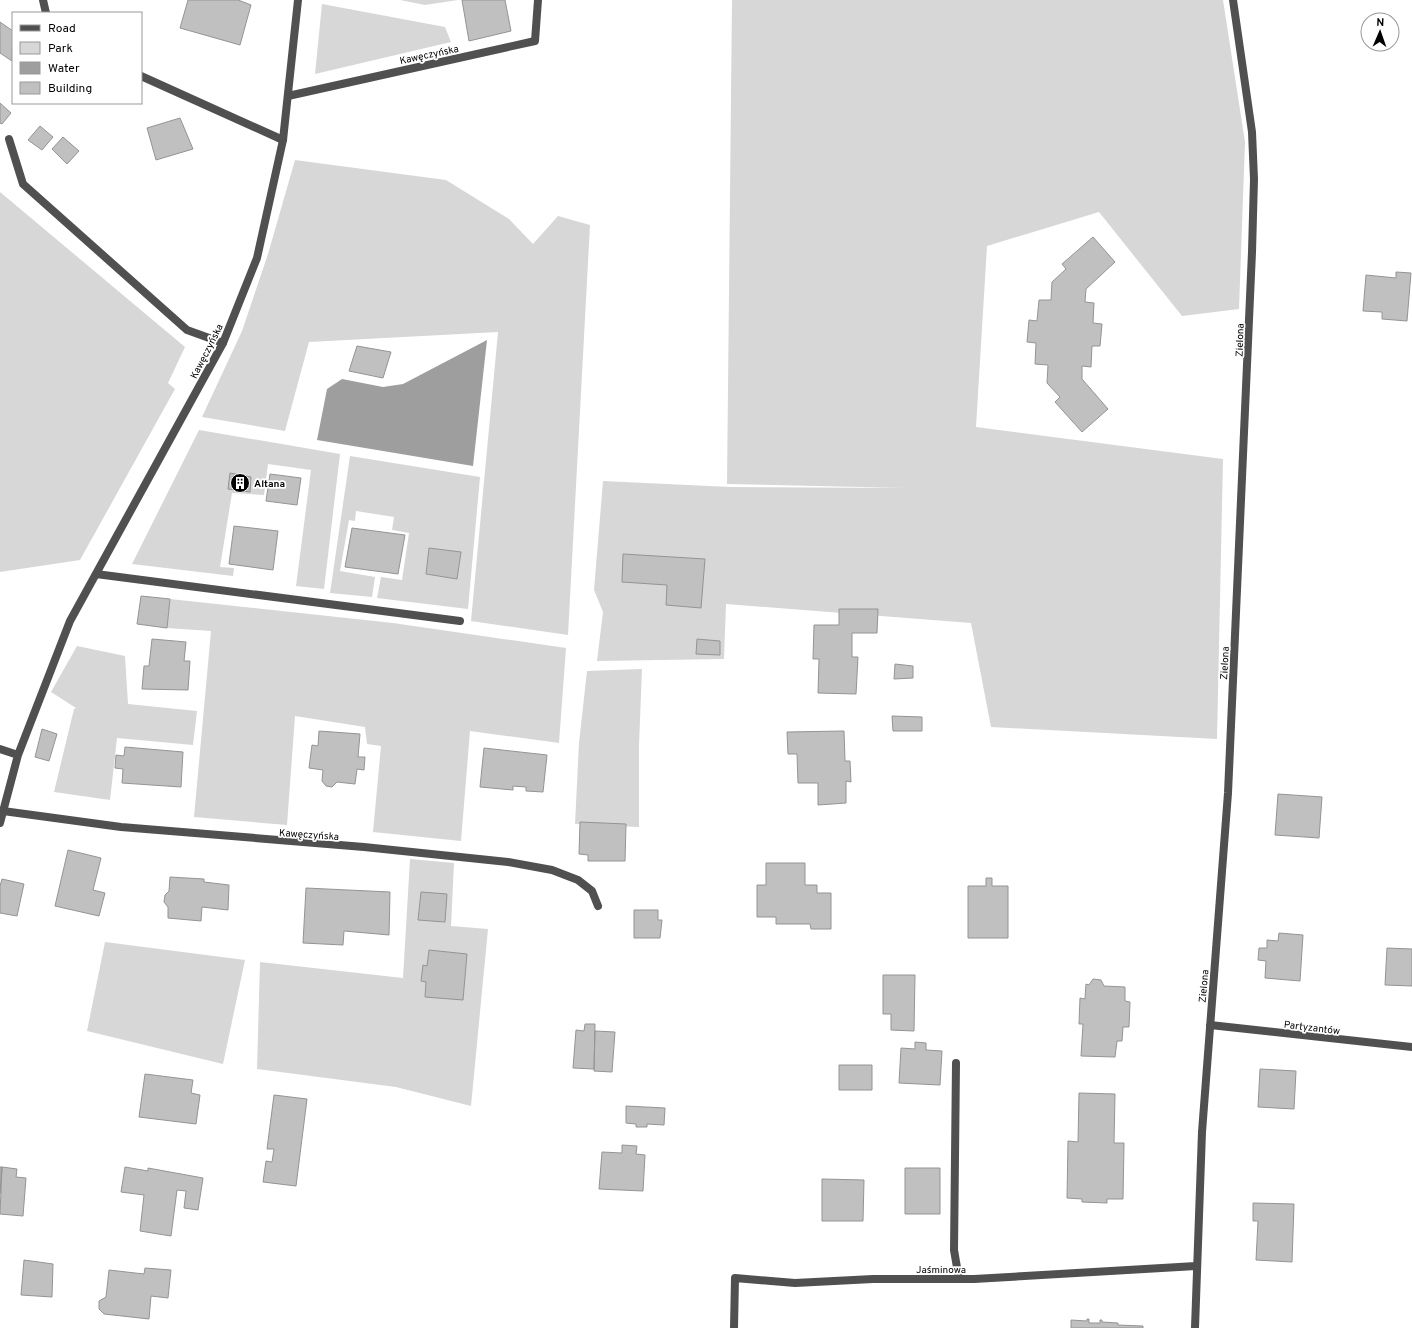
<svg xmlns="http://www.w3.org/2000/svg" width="1412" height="1328" font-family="Overpass,sans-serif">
<rect width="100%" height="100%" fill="#fff"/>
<path fill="#d7d7d7" d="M400,0H458L425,5Z
M732,0H1223L1245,142L1239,309L1182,316L1099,212L987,246L976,427L1223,459L1217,739L991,727L971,623L726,604L724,659L597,661L603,612L594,590L603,481L730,487L905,488L727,484Z
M322,4L445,27L451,42L315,74Z
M295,160L446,180L509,219L533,244L558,216L590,225L568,635L471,621L498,332L309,342L285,431L202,417L242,331L268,254Z
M0,192L185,347L168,383L175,389L80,560L0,572Z
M199,430L340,454L324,589L296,586L311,470L268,464L264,495L232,493L220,567L234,568L233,576L132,564Z
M350,456L480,477L468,609L377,598L381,577L402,580L409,533L392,530L394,517L356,511L355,521L349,520L340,571L375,577L372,597L330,593Z
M170,599L393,623L566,648L559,743L470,731L461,841L373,832L381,746L367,744L365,727L295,716L287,825L194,817L211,631L167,628Z
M77,646L125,656L128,704L197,711L193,745L117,738L110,800L54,792L74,709L76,708L51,692Z
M642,669L639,745V827L575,824L579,743L587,671Z
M410,859L454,863L451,926L488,929L471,1106L396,1087L257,1069L260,962L403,978Z
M105,942L245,960L223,1064L87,1031Z"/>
<path fill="#9e9e9e" d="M487,340L473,466L317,440L327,389L342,379L383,387L403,384Z"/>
<path fill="#c0c0c0" stroke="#949494" d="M188,0H238L251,5L240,45L180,28Z
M462,0H505L511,31L469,41Z
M0,22L13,31L12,61L0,53Z
M0,103L11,113L2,124L0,123Z
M180,118L193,149L156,160L147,128Z
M40,126L53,137L42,150L28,140Z
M63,137L79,151L67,164L52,149Z
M1093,237L1115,262L1086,289L1085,302L1094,303L1093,323L1102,324L1100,346H1092L1091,367L1082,366V379L1108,409L1082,432L1055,402L1060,397L1047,383L1048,365L1035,364L1036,343L1027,342L1029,320L1037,321L1039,300H1051L1052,282L1066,269L1062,264Z
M1396,272L1411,273L1407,321L1382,319V312L1363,311L1366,275L1396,278Z
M357,346L391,352L383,378L349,371Z
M230,473L251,477L250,492L228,489Z
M270,474L301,478L297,505L266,501Z
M234,526L278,531L273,570L229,564Z
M352,528L405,535L398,574L345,567Z
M429,548L461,552L457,579L426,574Z
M623,554L705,559L701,608L666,605L667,585L622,582Z
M141,596L170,599L167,628L137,624Z
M839,609H878L877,633H852V657H858L856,694L818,693L819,659H813L814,625H839Z
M152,639L186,642L184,661H190L188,690L142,689L144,666H149Z
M697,639L720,641V655L696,654Z
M895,664L913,666V678L894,679Z
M892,716L922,717V731H893Z
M42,729L57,734L49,761L35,757Z
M319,731L360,734L358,757H365L364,770L357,769L355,784L337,782L332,787L326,786L322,781L323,770L309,768L312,745L318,746Z
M844,731L845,761H850L851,782L846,781V803L818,805V783H798L797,754H788L787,732Z
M125,747L183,752L181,787L122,783L123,769L115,768L116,755L124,756Z
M484,748L547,755L543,792L526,791V787L513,786V790L480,787Z
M1278,794L1322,797L1319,838L1275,835Z
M580,822L626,824L625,861H588V855L579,854Z
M68,850L101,858L93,890L105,893L99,916L55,906Z
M766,863H805V885H817V893H831V929H811L810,924H776V917H757V885H766Z
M170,877L204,879V882L229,885L228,910L202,907L201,921L168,918V907L164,902L165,895L169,891Z
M986,878H992V886H1008V938H968V886H986Z
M2,879L24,884L17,916L0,913V886Z
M306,888L390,892L389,935L344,931L343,945L303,943Z
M421,892L447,894L445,922L418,920Z
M634,910H658V920H662L660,938H634Z
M1279,933L1303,935L1300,981L1265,978L1266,961L1258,960L1259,948H1267V940L1278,941Z
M1387,948L1412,949V986L1385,985Z
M429,950L467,954L463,1000L425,997L426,982L421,981L423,965L427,966Z
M883,975H915L914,1031L891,1030V1014H883Z
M1093,979L1101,980L1104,986L1125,987V1001L1130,1002L1129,1027H1123L1122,1041H1117L1115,1057L1081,1056L1083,1024H1079L1080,998L1085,999L1086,984L1089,985Z
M585,1024H595L594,1069L573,1068L576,1030L584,1031Z
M595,1031L615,1032L612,1072L594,1071Z
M915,1042L926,1043V1050L942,1051L940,1085L899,1083L901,1048L915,1049Z
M839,1065H872V1090H839Z
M1260,1069L1296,1071L1294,1109L1258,1107Z
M145,1074L193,1080L191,1093L200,1095L196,1124L139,1117Z
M1079,1093L1115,1094L1114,1143H1124L1123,1199H1107V1203L1082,1202V1199L1067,1198L1068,1141L1078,1142Z
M274,1095L307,1099L296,1186L263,1182L266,1161L272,1162L274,1149H267Z
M626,1106L665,1108L664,1125L647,1124V1127H636V1124L626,1123Z
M622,1145L637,1146L636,1154L645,1155L643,1191L599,1189L602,1152L622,1153Z
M0,1167H2L0,1194Z
M2,1167L17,1169L16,1177L26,1178L23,1216L0,1214Z
M125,1167L148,1171V1168L203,1178L198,1210L184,1208L186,1191L177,1190L171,1236L140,1231L144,1195L121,1192Z
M905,1168H940V1214H905Z
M822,1179L864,1180L863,1221H822Z
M1253,1203L1294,1204L1292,1262L1256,1260L1258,1221H1253Z
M24,1260L53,1264L52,1297L21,1295Z
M145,1268L171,1270L168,1298L151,1296L149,1319L104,1314L99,1309V1301L106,1297L109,1270L144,1274Z
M1087,1319H1089V1323H1100V1320H1102V1322L1118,1323V1325L1143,1326V1328H1071V1320L1087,1321Z"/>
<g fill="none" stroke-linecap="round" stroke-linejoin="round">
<path stroke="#505050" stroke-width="8" d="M43,0L46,13
M141,76L283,140
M9,139L23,184L187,330L223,343
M956,1063L954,1250L959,1279"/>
<path stroke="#505050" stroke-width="8" d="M288,96L535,41L538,0
M96,574L460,621
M0,749L18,755
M3,811L121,827L364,847L508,862L552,870L578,880L592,891L598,906
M0,823L18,755L70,621L223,343L257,258L283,140L298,0
M1210,1025L1412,1047
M734,1328L735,1278L795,1283L873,1279H974L1196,1266
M1195,1328L1202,1132L1228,793L1252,252L1254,179L1252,132L1233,0"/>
</g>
<defs>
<g id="building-disc" transform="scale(1)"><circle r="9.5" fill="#000" stroke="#fff"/><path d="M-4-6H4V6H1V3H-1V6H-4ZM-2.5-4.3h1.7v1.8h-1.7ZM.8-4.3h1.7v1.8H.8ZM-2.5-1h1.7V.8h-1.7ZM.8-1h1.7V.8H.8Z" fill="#fff"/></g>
</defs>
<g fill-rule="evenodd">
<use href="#building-disc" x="240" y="483"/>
</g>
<g text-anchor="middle" stroke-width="3.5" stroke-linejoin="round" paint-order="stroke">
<g font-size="10" fill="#000" stroke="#fff">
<text transform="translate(429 54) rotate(-12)" y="4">Kawęczyńska</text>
<text transform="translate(1239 340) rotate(-88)" y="4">Zielona</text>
<text transform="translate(206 351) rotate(-63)" y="4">Kawęczyńska</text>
<text transform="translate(1224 663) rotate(-87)" y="4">Zielona</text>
<text transform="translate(309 834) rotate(4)" y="4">Kawęczyńska</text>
<text transform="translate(1203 986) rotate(-85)" y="4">Zielona</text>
<text transform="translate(1312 1027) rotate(7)" y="4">Partyzantów</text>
<text x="941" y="1273">Jaśminowa</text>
</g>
<g font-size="10" font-weight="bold" fill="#000" stroke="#fff" text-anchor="start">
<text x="254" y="487">Altana</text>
</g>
</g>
<rect x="12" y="12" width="130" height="92" fill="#ffffff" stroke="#999999"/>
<rect x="20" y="25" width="20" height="6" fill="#505050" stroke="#999999"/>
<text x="48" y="32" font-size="12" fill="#000000">Road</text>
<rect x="20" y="42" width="20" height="12" fill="#d7d7d7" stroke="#999999"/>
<text x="48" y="52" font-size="12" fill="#000000">Park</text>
<rect x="20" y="62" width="20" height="12" fill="#9e9e9e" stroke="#999999"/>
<text x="48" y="72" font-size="12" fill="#000000">Water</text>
<rect x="20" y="82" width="20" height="12" fill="#c0c0c0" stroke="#999999"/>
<text x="48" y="92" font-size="12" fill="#000000">Building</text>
<g transform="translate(1380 32) rotate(2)"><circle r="19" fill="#ffffff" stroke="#999999"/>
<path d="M0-3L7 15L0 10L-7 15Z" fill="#000000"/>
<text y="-6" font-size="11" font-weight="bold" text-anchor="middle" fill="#000000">N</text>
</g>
</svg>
